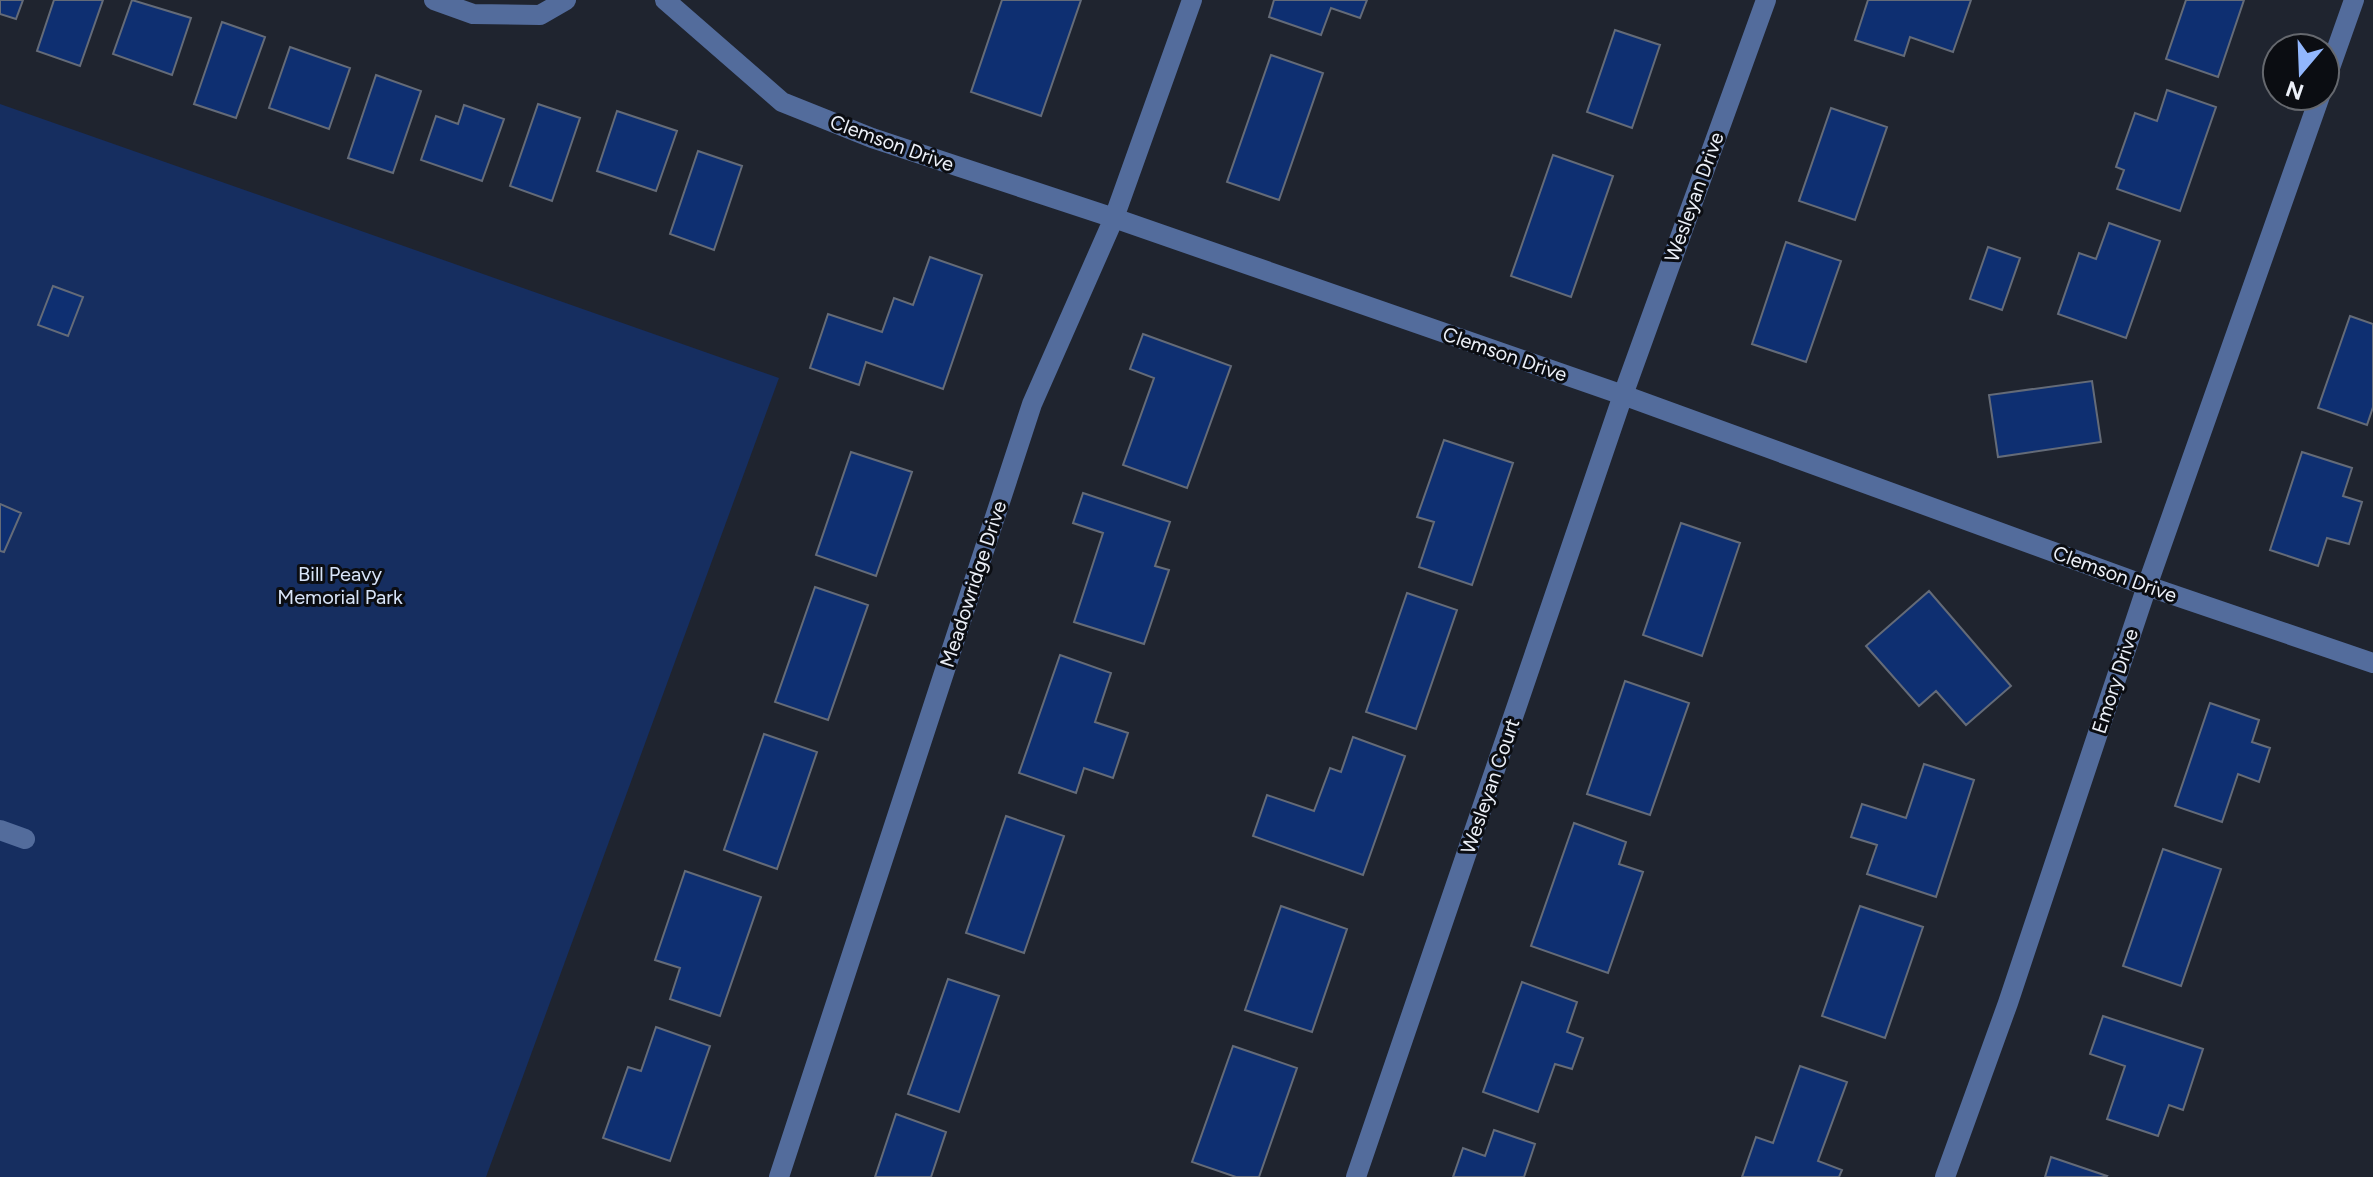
<svg xmlns="http://www.w3.org/2000/svg" width="2373" height="1177" font-family="Figtree,sans-serif">
<rect width="100%" height="100%" fill="#1f242f"/>
<path fill="#162e60" d="M0,104L779,378L486,1177H0Z"/>
<path fill="#0e2f71" stroke="#646b78" stroke-width="2" d="M0,0H23L16,19L0,14Z
M54,0H103L80,66L37,51Z
M132,0L191,18L172,75L113,54Z
M1002,0H1081L1041,116L971,92Z
M1274,0H1367L1360,18L1331,8L1321,35L1269,17Z
M1868,0H1971L1953,52L1910,37L1904,56L1855,40Z
M2186,0H2244L2218,77L2166,59Z
M222,22L265,37L236,118L194,104Z
M1615,30L1660,45L1632,128L1587,112Z
M290,47L350,68L329,129L269,108Z
M1271,55L1323,73L1279,200L1227,182Z
M376,75L421,91L393,173L348,158Z
M2167,90L2216,107L2180,211L2117,189L2124,170L2116,167L2135,113L2157,121Z
M538,104L580,118L552,201L510,186Z
M464,105L504,119L482,181L421,160L436,116L458,124Z
M1831,108L1887,127L1855,220L1799,201Z
M617,111L677,131L656,191L597,171Z
M698,151L742,166L714,250L670,234Z
M1553,155L1613,176L1571,297L1511,276Z
M2109,223L2160,241L2126,338L2058,314L2079,253L2096,259Z
M1786,242L1841,261L1806,362L1752,344Z
M1988,247L2020,258L2002,310L1970,299Z
M930,257L982,275L943,389L866,362L859,385L810,368L828,314L882,332L894,298L913,305Z
M53,286L83,297L68,336L38,325Z
M2350,316L2373,324V407L2367,425L2318,408Z
M1143,334L1231,366L1187,488L1123,465L1154,378L1130,369Z
M2092,381L2101,442L1998,457L1989,395Z
M1444,440L1513,463L1472,585L1419,567L1434,522L1417,517Z
M851,452L912,472L876,576L816,555Z
M2302,452L2352,468L2343,496L2362,502L2349,544L2327,538L2318,566L2270,550Z
M1083,493L1170,522L1155,566L1169,570L1144,644L1074,622L1103,533L1073,523Z
M0,504L21,513L4,552L0,551Z
M1681,523L1740,543L1702,656L1643,635Z
M815,587L868,605L828,720L775,702Z
M1929,591L2011,686L1966,725L1936,691L1919,706L1866,646Z
M1407,593L1457,610L1416,729L1366,712Z
M1060,655L1111,673L1095,722L1128,733L1113,778L1084,768L1076,793L1019,773Z
M1625,681L1689,703L1650,815L1587,794Z
M2210,703L2259,720L2252,742L2270,748L2259,782L2238,774L2222,822L2175,806Z
M764,734L817,752L777,869L724,850Z
M1353,737L1405,756L1363,875L1253,836L1267,795L1314,811L1330,768L1341,772Z
M1924,764L1974,780L1936,897L1867,874L1877,845L1851,837L1862,804L1906,818Z
M1006,816L1064,836L1024,953L966,933Z
M1574,823L1626,842L1619,864L1643,872L1608,973L1531,946Z
M2163,849L2221,869L2181,986L2123,966Z
M685,871L761,897L720,1016L670,999L680,968L655,960Z
M1281,906L1347,929L1312,1032L1245,1010Z
M1860,906L1923,927L1885,1038L1822,1016Z
M948,979L999,996L959,1112L908,1094Z
M1522,982L1577,1002L1567,1032L1583,1038L1572,1069L1555,1064L1538,1112L1483,1092Z
M2103,1016L2203,1049L2183,1110L2169,1105L2158,1136L2107,1119L2125,1066L2090,1054Z
M656,1027L710,1046L670,1161L603,1138L628,1067L641,1071Z
M1233,1046L1297,1068L1259,1177H1236L1192,1162Z
M1800,1066L1847,1082L1818,1161L1842,1170L1839,1177H1742L1756,1137L1773,1143Z
M896,1114L946,1132L931,1177H875Z
M1494,1130L1535,1144L1524,1177H1453L1463,1148L1485,1156Z
M2051,1157L2107,1176L2106,1177H2045Z"/>
<g fill="none" stroke-linecap="round" stroke-linejoin="round">
<path stroke="#536c9c" stroke-width="20" d="M0,830L25,839"/>
<path stroke="#536c9c" stroke-width="20" d="M434,0L473,14L540,15L566,0
M665,0L782,102L872,138L1114,218L1623,395L2147,586L2373,663
M2325,82L2354,0
M779,1177L1032,404L1114,218L1192,0
M1356,1177L1623,395L1766,0
M1945,1177L2008,1003L2147,586L2320,96"/>
</g>
<g text-anchor="middle" stroke-width="6" stroke-linejoin="round" paint-order="stroke">
<g font-size="20" fill="#ecf0f8" stroke="#0b0d12">
<text transform="translate(892 143) rotate(20)" y="7">Clemson Drive</text>
<text transform="translate(1694 197) rotate(-70)" y="7">Wesleyan Drive</text>
<text transform="translate(1505 354) rotate(19)" y="7">Clemson Drive</text>
<text transform="translate(2115 574) rotate(20)" y="7">Clemson Drive</text>
<text transform="translate(973 584) rotate(-72)" y="7">Meadowridge Drive</text>
<text transform="translate(2115 681) rotate(-72)" y="7">Emory Drive</text>
<text transform="translate(1490 786) rotate(-71)" y="7">Wesleyan Court</text>
</g>
<g font-size="20" fill="#d9e5f9" stroke="#0b0d12">
<text x="340" y="581">Bill Peavy<tspan x="340" dy="23">Memorial Park</tspan></text>
</g>
</g>
<g transform="translate(2301 72) rotate(199)"><circle r="38" fill="#0b0d12" stroke="#65686e" stroke-width="2"/>
<path d="M0-6L14 30L0 20L-14 30Z" fill="#92b7fd"/>
<text y="-12" font-size="22" font-weight="bold" text-anchor="middle" fill="#ecf0f8">N</text>
</g>
</svg>
